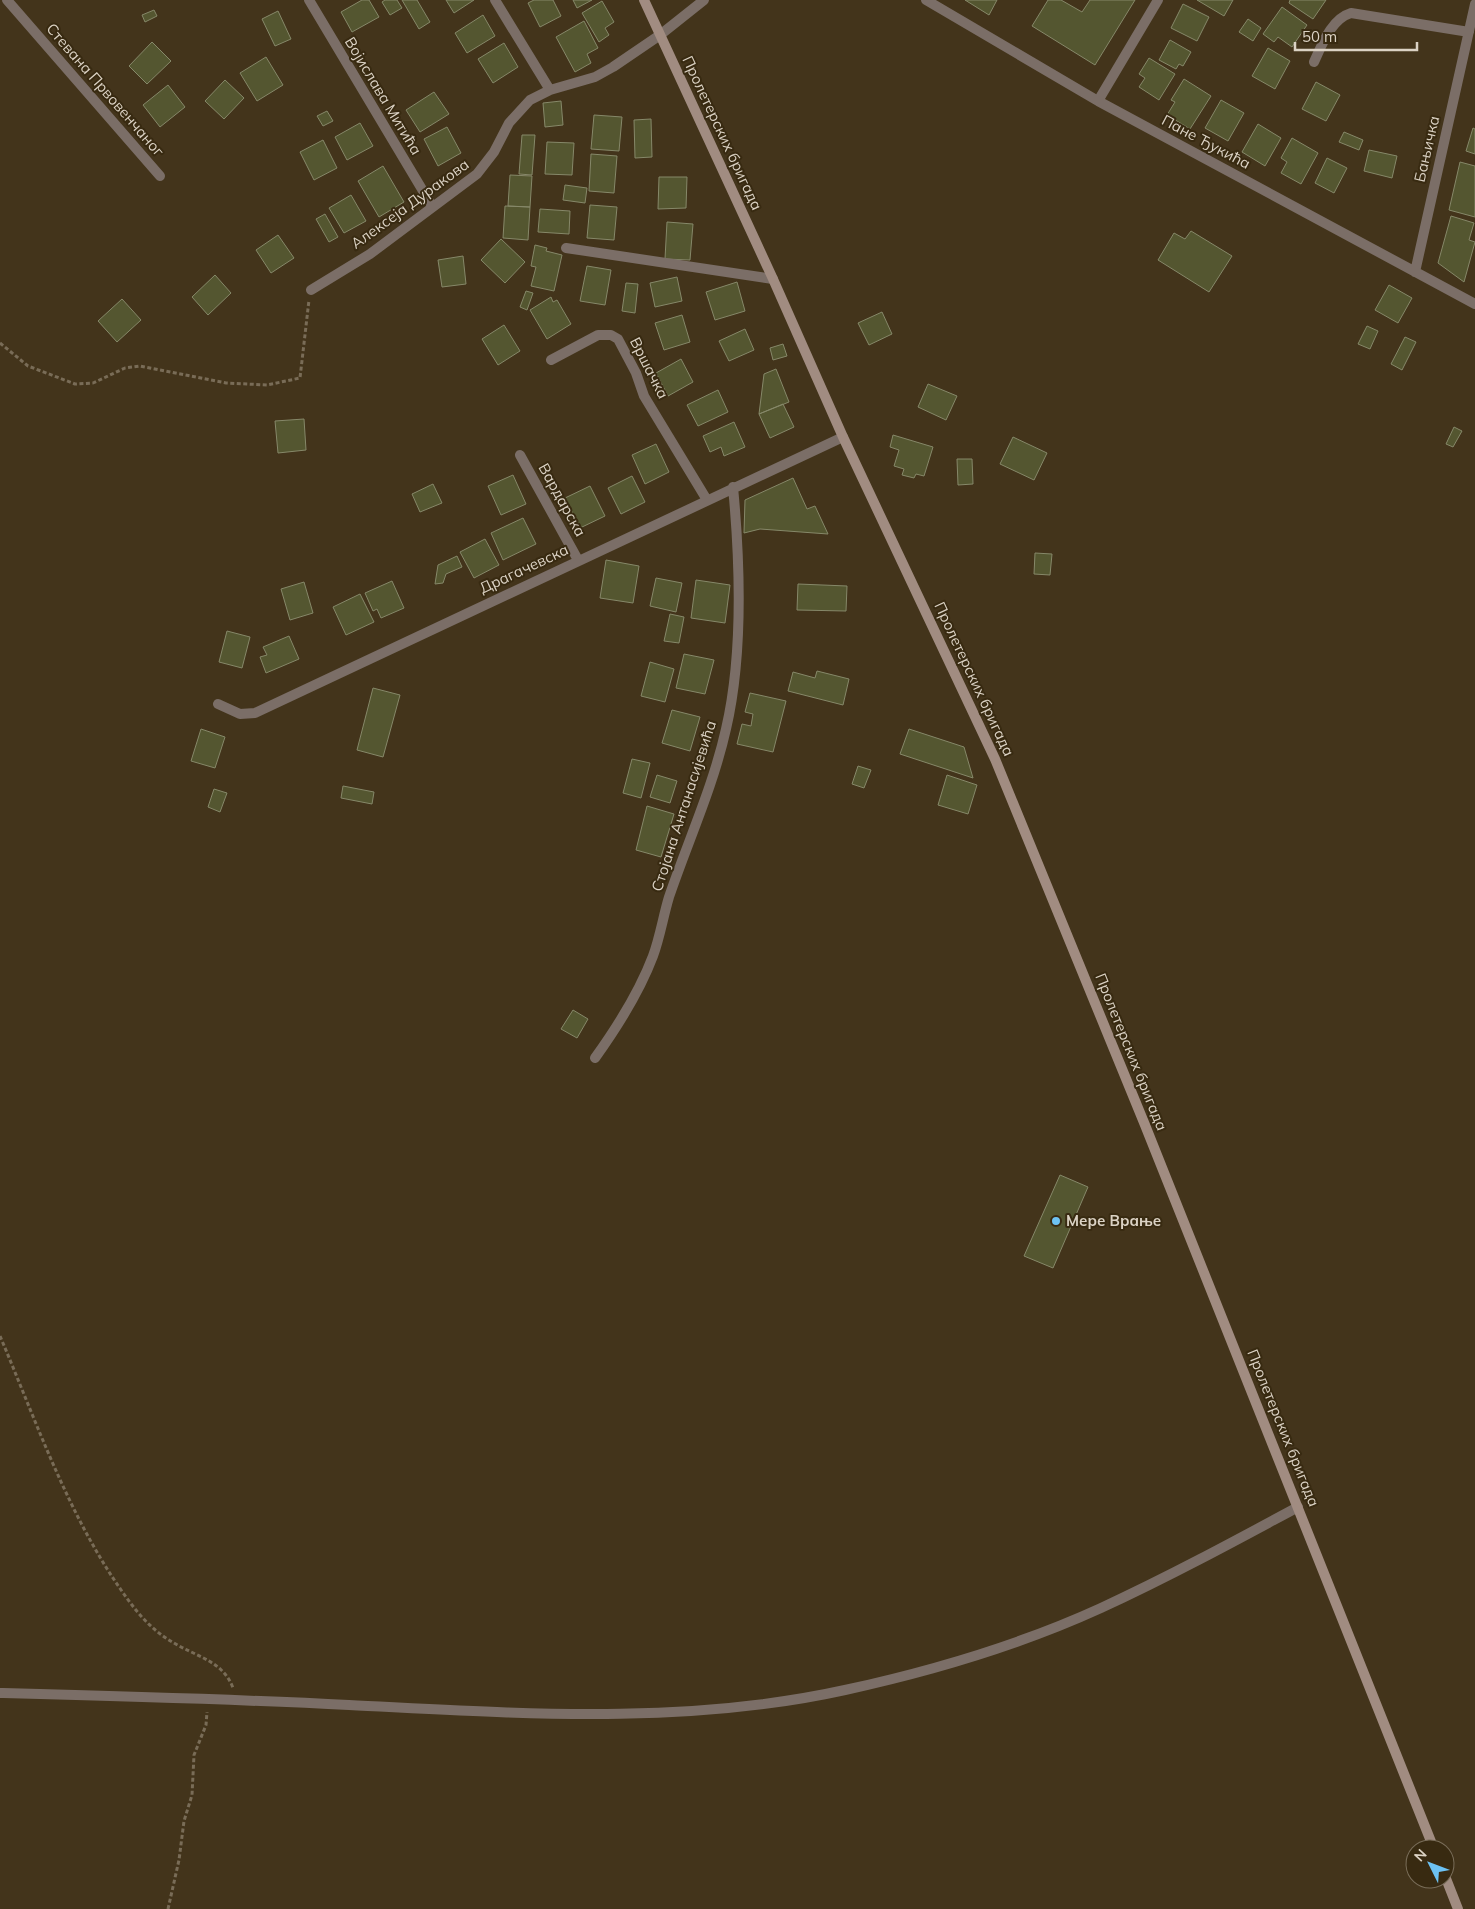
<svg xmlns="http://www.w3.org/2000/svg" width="1475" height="1909" font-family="Mulish,sans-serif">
<rect width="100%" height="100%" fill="#43341b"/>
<path fill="#545630" stroke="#868869" d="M362,0H369L379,17L352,32L341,12Z
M385,0H397L402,8L390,15L382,2Z
M402,0H417L430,22L419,29Z
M446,0H474L454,13Z
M534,0H553L561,16L540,27L528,3Z
M573,0H592L577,8Z
M965,0H997L989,15Z
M1048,0H1061L1082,12L1090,0H1135L1095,65L1032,26Z
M1197,0H1233L1224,16Z
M1290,0H1326L1313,19L1289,3Z
M602,1L614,22L605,28L609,35L599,42L582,13Z
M1183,4L1209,17L1197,41L1171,28Z
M1282,7L1307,25L1292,47L1278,37L1274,42L1263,34Z
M154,10L157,16L145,22L142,15Z
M278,11L291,39L275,46L262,19Z
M483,15L495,36L467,53L455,33Z
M1248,19L1261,28L1253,41L1239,32Z
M584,21L598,48L587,54L591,63L575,72L556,37Z
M1170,40L1191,52L1183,66L1179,64L1176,69L1159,60Z
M152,42L171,61L147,84L129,66Z
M504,43L518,67L493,83L478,59Z
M1268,48L1290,61L1275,89L1252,76Z
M266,57L283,85L257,101L240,73Z
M1149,58L1175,74L1159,100L1139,87L1145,78L1139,74Z
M1184,79L1211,96L1190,129L1167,115L1175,102L1171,100Z
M225,80L244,98L224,119L205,101Z
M1316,82L1340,95L1326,121L1302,109Z
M168,85L185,107L160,127L143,105Z
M434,92L449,114L420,132L406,110Z
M1221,100L1244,113L1228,141L1205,128Z
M561,101L563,125L545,127L543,103Z
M327,111L333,121L323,126L317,116Z
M594,115L622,117L619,151L591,149Z
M651,119L652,157L635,158L634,120Z
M360,123L373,146L347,160L335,137Z
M1258,124L1281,138L1265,166L1242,152Z
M447,127L461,153L438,166L424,139Z
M1473,128L1475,129V154L1466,151Z
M1344,132L1363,140L1359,150L1339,142Z
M522,135H535L532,175L519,174Z
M1292,138L1318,153L1301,184L1281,173L1287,162L1281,158Z
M323,140L337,168L314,180L300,152Z
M547,142L574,143L572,175L545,174Z
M1369,150L1397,156L1392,178L1364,171Z
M591,154L617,156L614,193L589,191Z
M1327,158L1347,168L1334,193L1315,183Z
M1460,162L1475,166V217L1449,210Z
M383,166L404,202L379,217L358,181Z
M510,175L532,176L530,207L508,206Z
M659,177H687L686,208L658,209Z
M565,185L587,188L585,203L563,200Z
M351,195L366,221L344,233L329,208Z
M590,205L617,207L614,240L587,238Z
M505,206L530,207L528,240L503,238Z
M540,209L570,211L569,234L538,232Z
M325,214L338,237L329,242L316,219Z
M1451,216L1474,223L1469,240L1475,242L1464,282L1438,263Z
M667,222L693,224L690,260L665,259Z
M1191,231L1232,256L1209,292L1158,260L1174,233L1185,239Z
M278,235L294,258L271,273L256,250Z
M501,239L525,262L505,283L481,260Z
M535,245L547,248L546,251L562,255L554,291L531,286L536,267L531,266Z
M463,256L466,284L442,287L438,260Z
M587,266L611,270L605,305L580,301Z
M215,275L231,293L208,315L192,297Z
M677,277L682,301L655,307L650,283Z
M737,282L745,311L715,320L706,292Z
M626,283L638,284L635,313L622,311Z
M1389,285L1412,298L1398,323L1375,310Z
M526,291L533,293L527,310L520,307Z
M551,297L553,302L557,300L571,324L547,339L530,310Z
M122,299L141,320L117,342L98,321Z
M882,312L892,334L869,345L858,323Z
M682,315L690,342L664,350L655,323Z
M504,325L520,351L498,365L482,339Z
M1367,326L1378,331L1370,349L1358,344Z
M745,329L754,350L729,361L719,341Z
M1405,337L1416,342L1402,370L1391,364Z
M783,344L787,356L773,360L770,348Z
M681,359L693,382L668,396L656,373Z
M776,369L789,402L759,414L764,374Z
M928,384L957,396L946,420L918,407Z
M718,390L728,412L698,426L687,405Z
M783,404L794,427L770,438L759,414Z
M304,419L306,450L278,453L275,421Z
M734,422L745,447L724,456L721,447L710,452L703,436Z
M1454,427L1462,431L1453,447L1446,444Z
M893,435L933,447L924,476L916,474L914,478L902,475L904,469L894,466L899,450L890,447Z
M1013,437L1047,453L1034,480L1000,464Z
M656,444L669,472L645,484L632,455Z
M957,459H972L973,484L958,485Z
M513,475L526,504L501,515L488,486Z
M632,476L645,502L621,514L608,488Z
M793,478L807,509L815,506L828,534L760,529L744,533L745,500Z
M433,484L442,503L420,512L412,494Z
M590,486L605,516L580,528L565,498Z
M523,518L536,544L503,560L491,533Z
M485,539L499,565L474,578L460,552Z
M1035,553L1052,554L1050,575L1034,574Z
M457,556L462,567L446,574L443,583L435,584L438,565Z
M606,560L639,566L633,603L600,598Z
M656,578L682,583L676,612L650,606Z
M696,580L730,585L725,623L691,618Z
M392,581L404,608L381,618L377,609L373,611L365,593Z
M304,582L313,613L290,620L281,589Z
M798,584L847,586L846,611L797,610Z
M360,594L374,622L346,635L333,607Z
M670,614L684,617L679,643L664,641Z
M227,631L250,637L242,668L219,662Z
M289,636L299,659L266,673L260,657L267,655L263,647Z
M684,654L714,660L705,694L676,688Z
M650,662L674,669L665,702L641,696Z
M817,671L849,679L843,705L788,691L793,672L815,678Z
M373,688L400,695L383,757L357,750Z
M750,693L786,701L773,752L737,744L742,724L751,726L753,714L745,712Z
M672,710L700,717L690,751L662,743Z
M201,729L225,737L215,768L191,761Z
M909,729L964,747L973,778L900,754Z
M632,759L650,763L641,798L623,793Z
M858,766L871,770L864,788L852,784Z
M657,775L677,781L670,803L650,797Z
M947,775L977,785L968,814L938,805Z
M343,786L374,792L372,804L341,798Z
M214,789L227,793L220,812L208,807Z
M647,806L674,814L661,857L636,850Z
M573,1010L588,1019L577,1038L561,1029Z
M1060,1175L1088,1187L1053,1268L1024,1256Z"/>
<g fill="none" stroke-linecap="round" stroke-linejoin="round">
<path stroke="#796c57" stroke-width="3" stroke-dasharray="4 2.5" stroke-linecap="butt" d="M0,343L28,366L75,384L93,383L125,368L140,366L226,383L267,385L300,378L309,300
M0,1336C39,1428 72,1526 132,1605C144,1621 158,1634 174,1643C197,1657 223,1661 233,1688
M168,1909L179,1860L184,1821L192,1795L194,1755L206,1725L207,1712"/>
<path stroke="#7b6e67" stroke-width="10" d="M566,248L773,279"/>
<path stroke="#7b6e67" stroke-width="10" d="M7,0L160,176
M309,0L432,206
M495,0L550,90
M926,0L1098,101L1475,304
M1314,62C1322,45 1331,19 1351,13L1469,32
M1098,101L1158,0
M1415,272L1475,4
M311,290L370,254L477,174L494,152L509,123L530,100L550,90L595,77L613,67L660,35L704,0
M551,360L598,335H611L618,339L636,373L644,396L707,500
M520,455L578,560
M218,704L240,714L255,713L843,437
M595,1058C618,1026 639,993 653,956C660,937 663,917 669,897C688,841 713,787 726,729C743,656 740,561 733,487
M0,1693C116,1696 233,1699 349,1705C514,1713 682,1726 845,1690C932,1671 1020,1645 1101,1608C1168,1577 1233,1542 1298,1507"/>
<path stroke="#a18c81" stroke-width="10" d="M644,0L773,279L843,437L995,759L1145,1125L1434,1849
M1445,1876L1458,1909"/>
</g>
<circle fill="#6dc2f3" stroke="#382a11" stroke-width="2" cx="1056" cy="1221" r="5"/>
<g text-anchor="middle" stroke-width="4" stroke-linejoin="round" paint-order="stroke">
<g font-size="15" fill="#dbd2c4" stroke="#382a11">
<text transform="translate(105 90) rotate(49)" y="5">Стевана Првовенчаног</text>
<text transform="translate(383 96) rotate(59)" y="5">Војислава Митића</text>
<text transform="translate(722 133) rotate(65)" y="5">Пролетерских бригада</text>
<text transform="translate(1206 142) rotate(28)" y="5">Пане Ђукића</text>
<text transform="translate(1427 149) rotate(-77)" y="5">Бањичка</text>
<text transform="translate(410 204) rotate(-36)" y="5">Алексеја Дуракова</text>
<text transform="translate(649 368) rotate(63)" y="5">Вршачка</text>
<text transform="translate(562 500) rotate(61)" y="5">Вардарска</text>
<text transform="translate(524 569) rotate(-25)" y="5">Драгачевска</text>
<text transform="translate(974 679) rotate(65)" y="5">Пролетерских бригада</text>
<text transform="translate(684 806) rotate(-72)" y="5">Стојана Антанасијевића</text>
<text transform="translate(1131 1052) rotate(68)" y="5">Пролетерских бригада</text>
<text transform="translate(1283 1428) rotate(68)" y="5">Пролетерских бригада</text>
</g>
<g font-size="15" font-weight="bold" fill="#dbd2c4" stroke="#382a11" text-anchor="start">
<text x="1066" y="1226">Мере Врање</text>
</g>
</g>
<g transform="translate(1430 1864) rotate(312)"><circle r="24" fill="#382a11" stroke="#796d59"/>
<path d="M0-4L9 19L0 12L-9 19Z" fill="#6dc2f3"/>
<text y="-8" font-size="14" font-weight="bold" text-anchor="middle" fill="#dbd2c4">N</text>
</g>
<path d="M1295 42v8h122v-8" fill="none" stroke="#dbd2c4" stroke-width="2.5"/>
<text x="1302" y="42" font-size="15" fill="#dbd2c4" stroke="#382a11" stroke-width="4" paint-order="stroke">50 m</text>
</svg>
